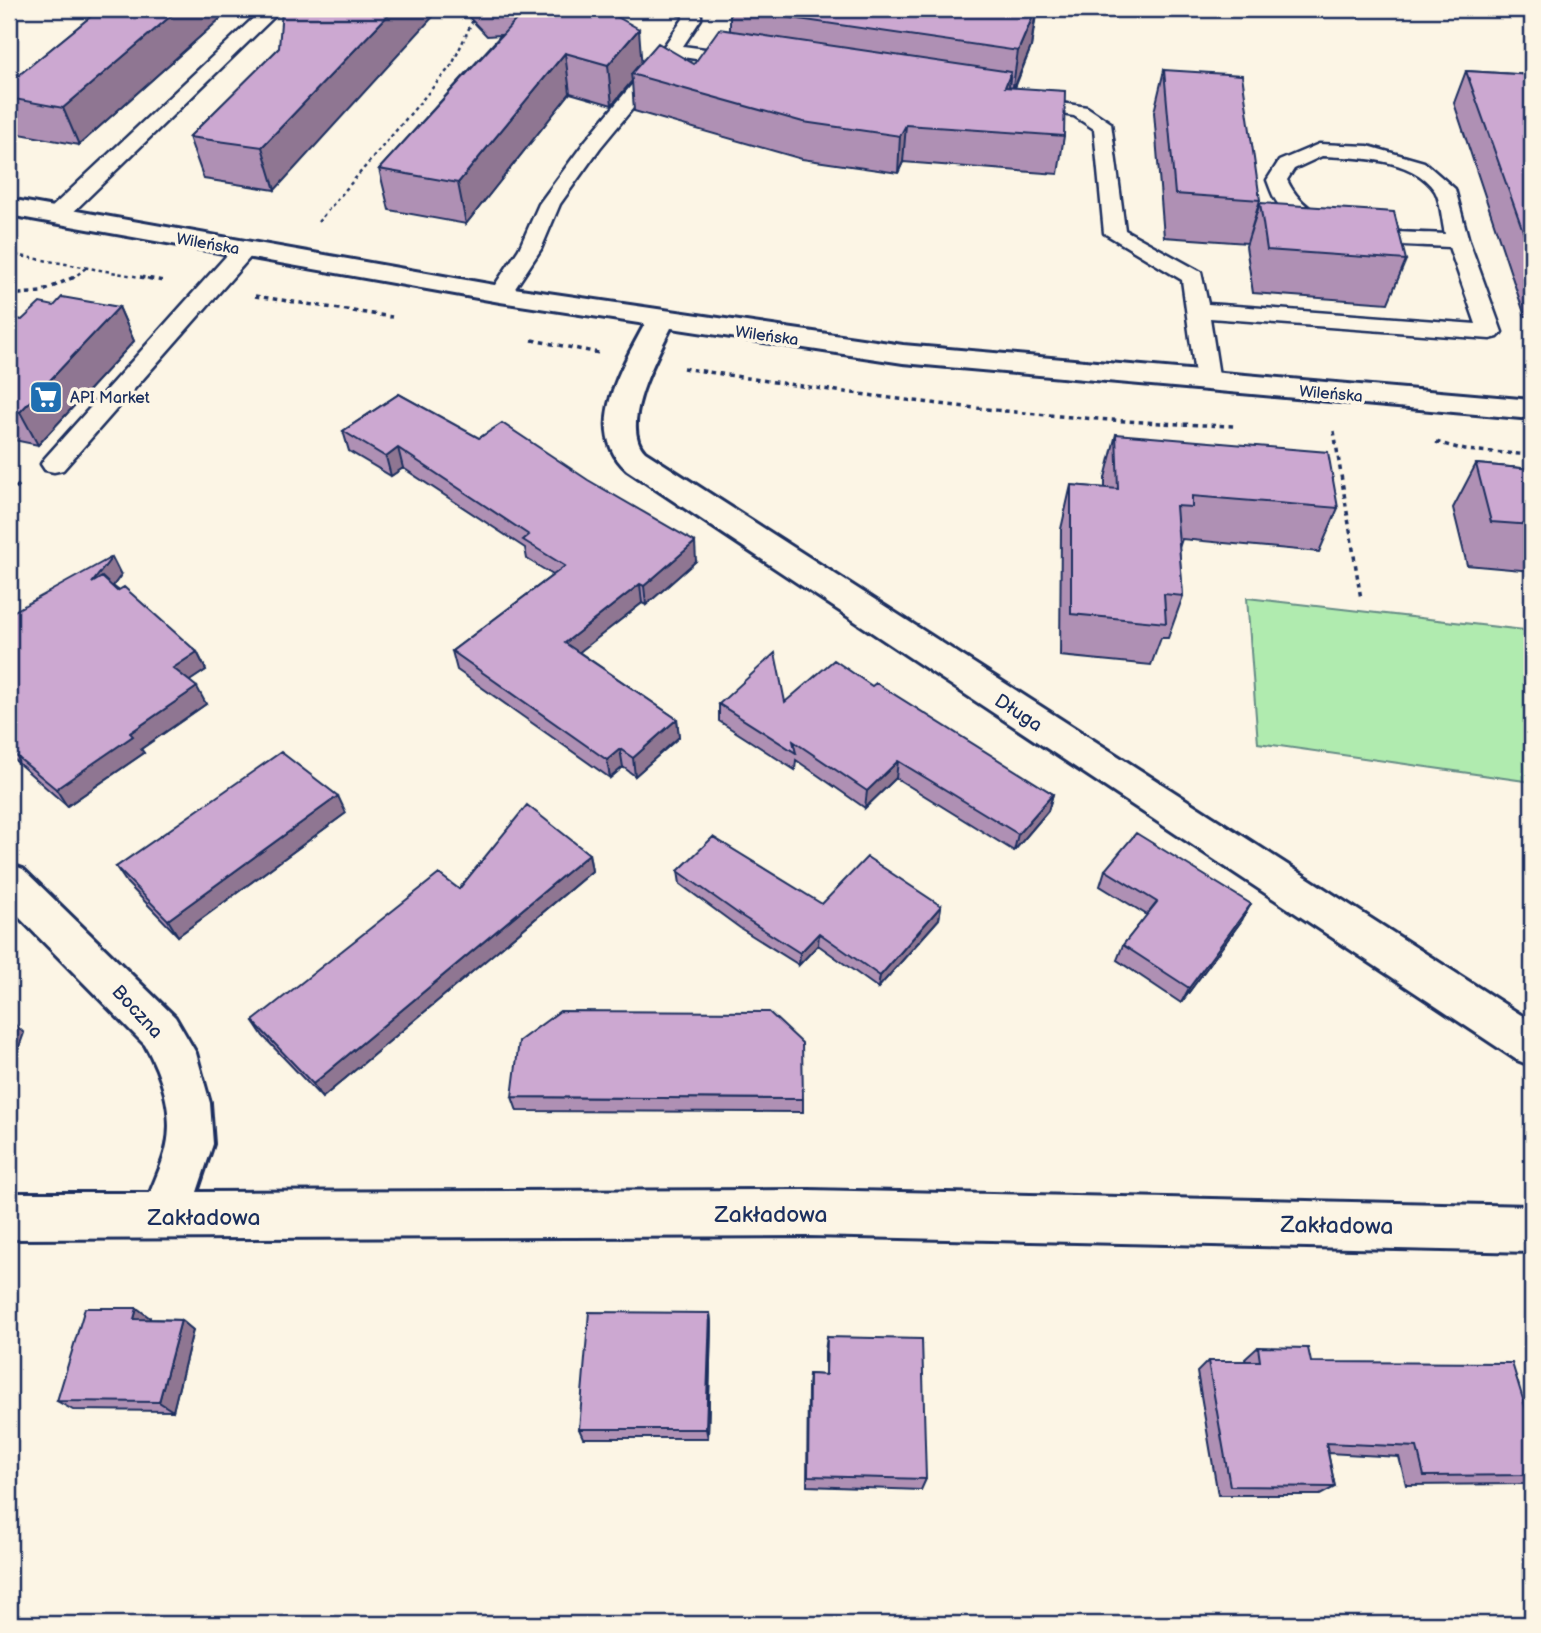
<svg xmlns="http://www.w3.org/2000/svg" width="1541" height="1633" font-family="'Balsamiq Sans',sans-serif">
<rect width="100%" height="100%" fill="#fcf5e5"/>
<filter id="ink" filterUnits="userSpaceOnUse"><feTurbulence type="fractalNoise" baseFrequency=".0143" numOctaves="2"/><feDisplacementMap in="SourceGraphic" scale="14" xChannelSelector="R" yChannelSelector="G"/><feConvolveMatrix kernelMatrix="1 2 1 2 8 2 1 2 1" color-interpolation-filters="sRGB"/></filter>
<g filter="url(#ink)">
<path fill="#b0ebaf" stroke="#668d86" stroke-width="2" d="M1247,598L1532,631V782L1258,743Z"/>
<g fill="none" stroke-linecap="round" stroke-linejoin="round">
<g stroke="#1b2f5e" stroke-width="5">
<path id="lane" d="M263,9H282L65,220H49L46,215L49,210Z
M683,9H701V19L683,46L742,54L751,60L742,66L676,56L600,148L560,204L541,249L508,299H492L489,294L519,249L539,204L586,140L664,46L683,19Z
M1022,97L1087,107L1111,123L1125,230L1201,272L1208,304L1476,324L1449,247C1396,244 1325,248 1282,208C1274,201 1271,190 1267,180L1279,161L1319,144L1368,146L1424,162L1455,189L1469,241L1502,332L1498,337L1490,339L1210,318L1220,382L1217,387H1199L1196,382L1182,280L1104,233L1094,129L1074,116L1015,107L1012,103ZM1322,156C1358,158 1412,157 1435,191C1441,201 1442,222 1445,234C1392,231 1314,237 1287,180L1294,169Z
M245,242L253,244L256,249L253,254L63,470L54,472L45,470L41,464L45,458L237,244Z"/>
</g>
<g stroke="#1b2f5e" stroke-width="6">
<path id="street" d="M676,9H703L692,16L679,14Z
M661,312L671,314L675,320C661,349 617,424 645,452L1532,1022V1066L1517,1060L627,470C581,429 624,364 647,320L651,314Z
M9,864L23,869L175,1017L196,1053L210,1103L213,1144L197,1192L809,1190L1532,1206V1252L809,1236L9,1239V1193H150C156,1177 164,1161 167,1145C174,1112 161,1073 145,1045L9,907Z"/>
</g>
<g stroke="#1b2f5e" stroke-width="6">
<path id="secondary" d="M9,199L500,286L903,345L1532,400V419L903,363L500,302L9,215Z"/>
</g>
<path stroke="#1b2f5e" stroke-width="2.5" stroke-dasharray="3.5 3.5" stroke-linecap="butt" d="M318,222L452,65L478,9
M9,254L151,279
M72,279L87,267"/>
<path stroke="#1b2f5e" stroke-width="3.5" stroke-dasharray="4.5 4.5" stroke-linecap="butt" d="M140,277L164,281
M9,295L41,292L74,277
M255,296L392,317
M532,340L599,353
M683,368C865,397 1050,421 1234,426
M1334,431L1361,599
M1436,442L1465,450L1532,455
M9,494L20,484"/>
<use href="#lane" fill="#fcf5e5" fill-rule="evenodd"/>
<use href="#street" fill="#fcf5e5" fill-rule="evenodd"/>
<use href="#secondary" fill="#fcf5e5" fill-rule="evenodd"/>
</g>
<path fill="#af90b4" stroke="#1b2f5e" stroke-width="2" d="M100,9H231L79,145L9,132V76L13,80Z
M461,9H603L641,62L694,64L730,31V9H1037L1031,47L1015,88L1064,136L1058,174L903,162L898,173L802,159L634,111L632,81L612,105L570,93L466,224L389,210L379,169L501,35L487,36Z
M279,48L275,190L204,179L189,137Z
M1164,70L1260,200L1247,243L1164,237L1154,112Z
M1466,71L1532,75V316H1525L1454,103Z
M1260,203L1406,260L1388,303L1253,293L1246,246Z
M54,306L119,307L134,341L38,445L9,439V318L22,320Z
M399,394L696,561L646,605L642,603L579,652L677,719L679,737L635,776L623,767L610,778L457,670L452,651L553,575L527,559L525,548L403,468L391,476L349,451L343,431Z
M1116,434L1338,508L1319,552L1182,539L1179,548L1183,596L1168,638H1161L1151,665L1060,656L1061,529L1071,485L1105,488V478Z
M1476,464L1532,469V571L1467,565L1453,508Z
M121,575L113,586L197,652L206,670L189,681L206,704L141,749L144,753L67,806L9,755V614Z
M872,686L1053,794L1048,811L1014,851L896,778L865,808L796,760L795,770L719,721V704L785,702Z
M346,813L178,936L127,883L116,867Z
M589,854L592,871L322,1098L263,1036L253,1021L459,889Z
M1105,870L1242,920L1181,1003L1117,960L1123,945L1147,915L1100,886Z
M678,871L822,904L941,906L939,919L878,988L818,945L799,965L740,928L680,884Z
M512,1097L803,1099V1112L517,1111Z
M710,1313L711,1323L708,1438H583L579,1429Z
M150,1318V1319L181,1320L193,1330L173,1411L73,1410L57,1401Z
M827,1337L926,1479L921,1490L807,1486L808,1388L809,1374L825,1375V1351Z
M1258,1347L1532,1429V1481L1525,1484L1406,1485L1399,1457L1328,1453L1335,1487L1320,1495H1218L1197,1372L1208,1361H1246L1245,1359Z"/>
<path fill="#8f7692" stroke="#1b2f5e" stroke-width="2" d="M179,9H231L79,145L63,108Z
M394,9H440L275,190L262,147Z
M1036,9L1031,47L1012,93L1018,51Z
M639,29L642,69L631,74L632,81L612,105L608,65Z
M565,53L570,93L466,224L458,183Z
M1011,72L1006,108L1005,87Z
M906,125L903,162L898,173L900,136Z
M119,307L134,341L38,445L20,412Z
M398,448L403,468L391,476L386,457Z
M695,542L696,561L646,605L644,586Z
M112,557L121,575L102,601L92,583Z
M640,584L642,603L568,661L565,643Z
M197,652L206,670L182,686L173,668Z
M197,687L206,704L141,749L144,753L67,806L56,789L130,733Z
M677,719L679,737L635,776L633,758Z
M620,749L623,767L610,778L607,760Z
M898,761L896,778L865,808L867,791Z
M1053,794L1048,811L1014,851L1018,834Z
M338,796L346,813L178,936L168,920Z
M589,854L592,871L322,1098L313,1084Z
M1251,904L1242,920L1181,1003L1189,988Z
M941,906L939,919L878,988L880,976Z
M819,933L818,945L799,965L800,953Z
M9,1019L24,1033L9,1075Z
M137,1308L150,1318L148,1329L134,1319Z
M710,1313L711,1323L708,1438L706,1429Z
M181,1320L193,1330L173,1411L159,1402Z"/>
<path fill="#cca8d1" stroke="#1b2f5e" stroke-width="2" d="M100,9H179L63,108L9,98V76L13,80Z
M282,9H394L262,147L189,137L279,48Z
M526,9H603L639,29L608,65L565,53L458,183L379,169Z
M730,9H1036L1018,51Z
M719,29L1011,72L1005,87L1065,91L1064,136L906,125L900,136L803,122L631,74L658,43L694,64Z
M1164,70L1242,75L1260,200L1175,194Z
M1466,71L1532,75V256Z
M1260,203L1394,212L1406,260L1267,250Z
M62,297L119,307L20,412L9,410V318L22,320L40,303L54,306Z
M399,394L479,438L502,423L588,480L695,542L644,586L640,584L565,643L677,719L633,758L620,749L607,760L452,651L565,566L523,540L529,535L398,448L386,457L343,431Z
M1116,434L1328,452L1338,508L1192,496V507L1176,506L1183,596L1164,594L1166,623L1071,614V485L1118,489Z
M1476,464L1532,469V525L1491,522Z
M112,557L92,583L102,577L117,591L124,587L197,652L173,668L197,687L130,733L133,736L56,789L9,750V614Z
M775,653L785,702L834,660L872,686L876,683L1053,794L1018,834L898,761L867,791L793,741L796,753L719,704Z
M281,752L338,796L168,920L116,867Z
M527,805L589,854L313,1084L253,1021L439,874L459,889Z
M1136,833L1251,904L1189,988L1123,945L1157,902L1105,870Z
M713,837L822,904L867,857L941,906L880,976L819,933L800,953L740,915L678,871Z
M560,1011L769,1012L802,1043L803,1099L512,1097L519,1041Z
M85,1308H137L134,1319L181,1320L159,1402L57,1401Z
M589,1312L710,1313L706,1429H579Z
M827,1337L922,1339L926,1479L808,1476L809,1374L826,1375Z
M1258,1347L1308,1348L1311,1362L1512,1363L1532,1429V1475L1424,1476L1417,1447L1326,1443L1335,1487L1230,1486L1208,1361H1260Z"/>
</g>
<defs>
<g id="supermarket-square" transform="scale(1.75)"><rect x="-9" y="-9" width="18" height="18" rx="4" fill="#1f6fb2" stroke="#fcf5e5"/><path d="M-6-5.5h2.5l.6 2H6L4.5 2H-2.5L-4.4-4H-6ZM-1.5 3.2a1.3 1.3 0 1 0 .1 0ZM3 3.2a1.3 1.3 0 1 0 .1 0Z" fill="#fff"/></g>
</defs>
<g fill-rule="evenodd">
<use href="#supermarket-square" x="46" y="397"/>
</g>
<g text-anchor="middle" stroke-width="7" stroke-linejoin="round" paint-order="stroke">
<g font-size="16" fill="#1b2f5e" stroke="#fcf5e5">
<text transform="translate(208 243) rotate(10)" y="6">Wileńska</text>
<text transform="translate(767 335) rotate(8)" y="6">Wileńska</text>
<text transform="translate(1331 393) rotate(5)" y="6">Wileńska</text>
</g>
<g font-size="16" fill="#1b2f5e" stroke="#fcf5e5" text-anchor="start">
<text x="70" y="403">API Market</text>
</g>
<g font-size="19" fill="#1b2f5e" stroke="#fcf5e5">
<text transform="translate(1019 712) rotate(33)" y="7">Długa</text>
<text transform="translate(138 1011) rotate(47)" y="7">Boczna</text>
</g>
<g font-size="23" fill="#1b2f5e" stroke="#fcf5e5">
<text x="771" y="1222">Zakładowa</text>
<text x="204" y="1225">Zakładowa</text>
<text transform="translate(1337 1225) rotate(1)" y="8">Zakładowa</text>
</g>
</g>
<rect width="1541" height="1633" fill="none" stroke="#fcf5e5" stroke-width="35"/>
<rect x="18" y="18" width="1506" height="1598" fill="none" stroke="#1b2f5e" stroke-width="2.5" filter="url(#ink)"/>
</svg>
